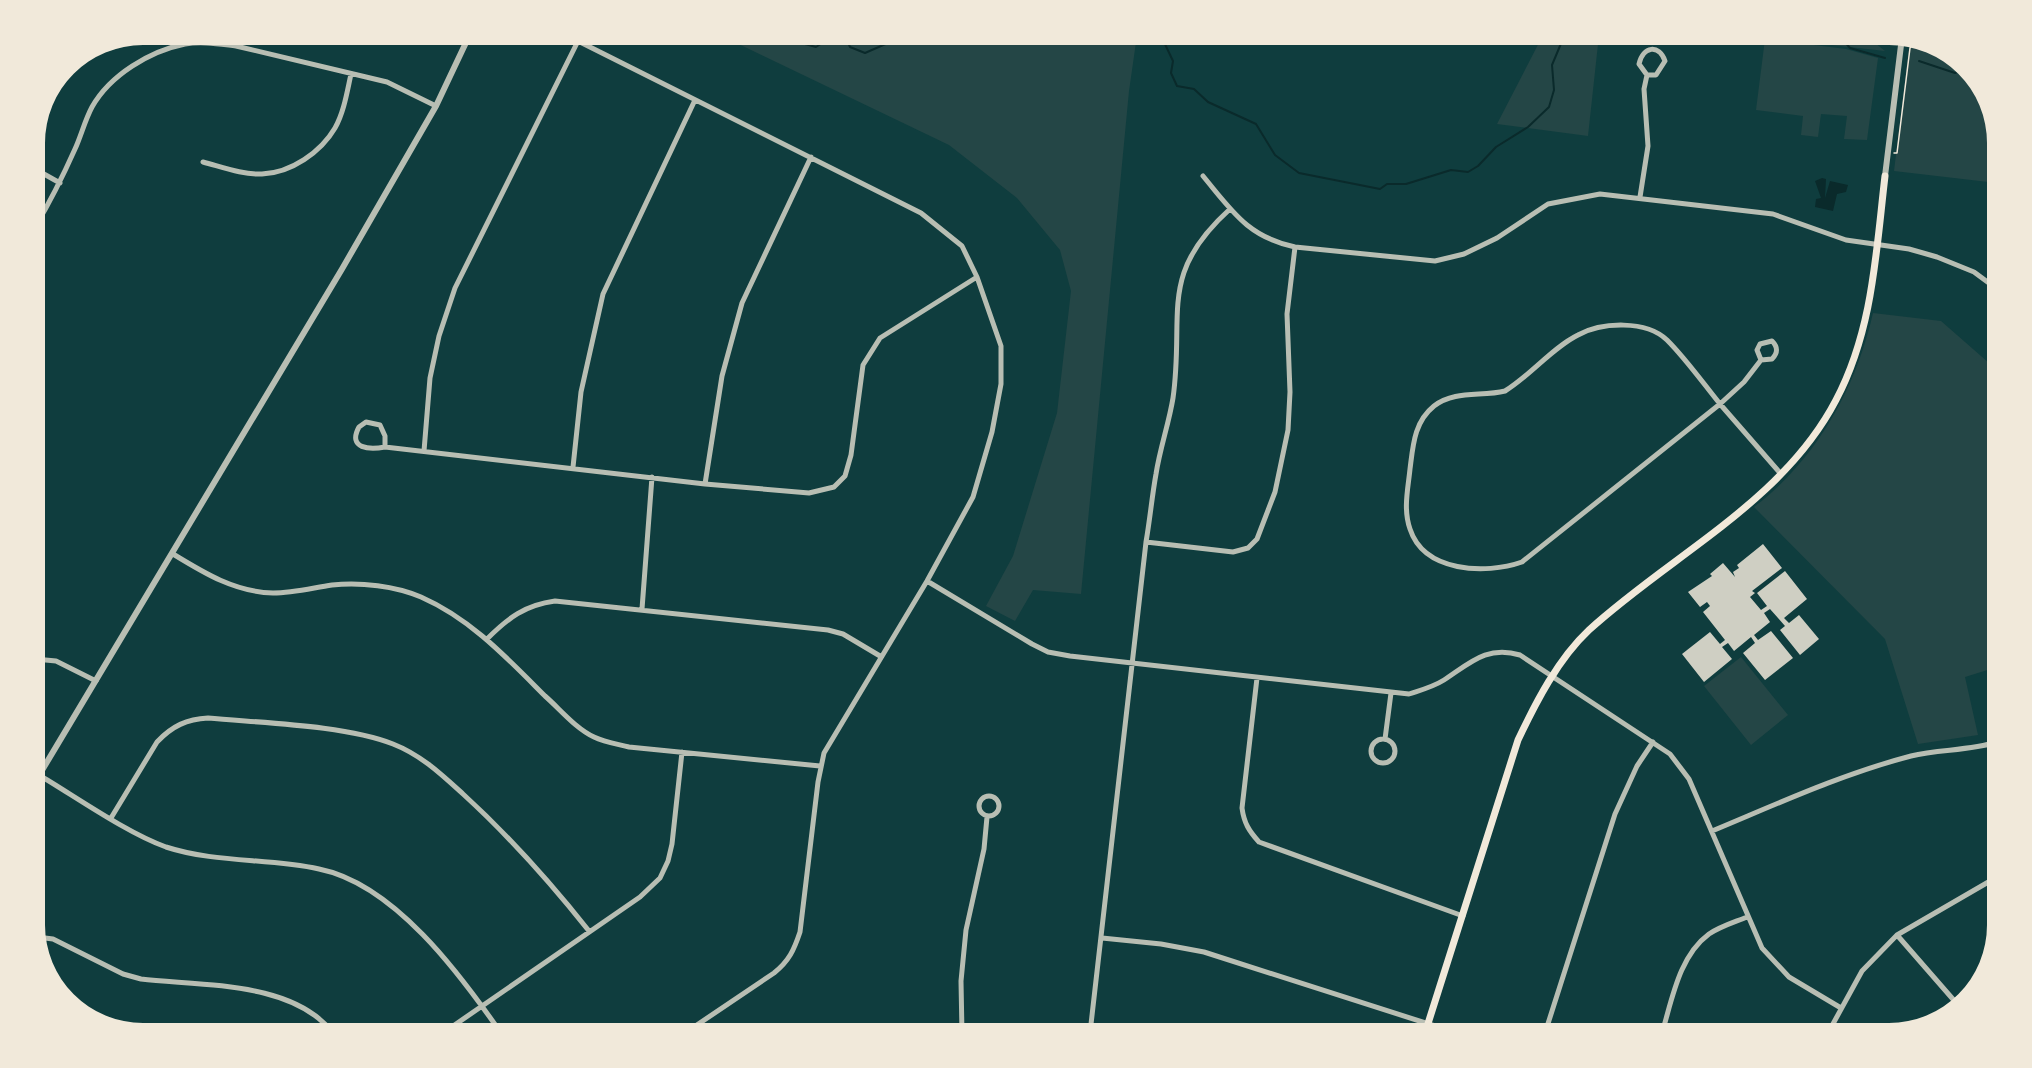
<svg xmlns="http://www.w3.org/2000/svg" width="2032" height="1068" font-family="'Roboto Condensed',sans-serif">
<rect width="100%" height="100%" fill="#0f3d3e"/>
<path fill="#244646" d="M720,35H1137L1129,91L1081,594L1033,590L1015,621L986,606L1013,556L1057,413L1071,291L1060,250L1017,198L949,145Z
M1543,35H1599L1588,136L1497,124Z
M1750,35H1865L1885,51L1752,36Z
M1765,39L1846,49L1878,58L1867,140L1844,139L1847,116L1821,114L1818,137L1801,135L1803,116L1756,110Z
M1910,39L1937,46L1979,83L1997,136V183L1894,171Z
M1873,313L1941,321L1997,370V667L1965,677L1978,735L1918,744L1885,639L1754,507C1817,459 1856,388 1873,313Z
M1741,657L1788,715L1751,745L1704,686Z"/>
<path fill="#0a2a2b" d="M1822,178L1826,179L1825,198L1830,181L1848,185L1846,192L1837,194L1833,211L1815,207L1816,199L1821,198L1815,181Z"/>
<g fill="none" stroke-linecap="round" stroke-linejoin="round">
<path stroke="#0a2a2b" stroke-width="2" d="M768,34L816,47L830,38L835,43L846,38L850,47L865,53L897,39L914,43L935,34
M1143,34L1163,40L1173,61L1171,73L1177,86L1194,89L1208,102L1256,124L1275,155L1299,173L1380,189L1387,184H1406L1451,170L1468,172L1478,166L1496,147L1528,127L1549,107L1554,90L1552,65L1565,34
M1838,34L1850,48L1885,58
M1919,61L1955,73L1963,69
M1987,106L1990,127L1997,138"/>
</g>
<path fill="#cfcfc3" d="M1763,544L1782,568L1752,591L1755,593L1750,597L1761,610L1767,606L1757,593L1785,571L1807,599L1784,618L1789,623L1799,615L1819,639L1800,655L1780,630L1785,626L1770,609L1764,613L1770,622L1754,635L1758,640L1771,631L1793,658L1765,680L1743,653L1755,643L1751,637L1734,651L1728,643L1722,647L1732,659L1704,682L1682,654L1710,632L1720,644L1725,640L1703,612L1710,606L1707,602L1700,607L1688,592L1712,576L1710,574L1723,563L1735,577L1733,572L1739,568L1737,565Z"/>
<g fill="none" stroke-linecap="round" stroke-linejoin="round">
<path stroke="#f1e9da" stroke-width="1.5" d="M1894,153H1897L1910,48L1916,41"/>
<path stroke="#b8beb3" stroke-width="5" d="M564,34L921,213L962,246L977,277L1001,346V384L992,432L973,497L927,581L824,753L818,782L800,932C794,950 789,961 774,973L685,1033
M203,162C222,167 243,175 262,174C291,173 321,152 335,128C344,112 347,92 351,74
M35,169L60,183
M1203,176C1232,211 1248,237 1295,247L1435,261L1464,254L1497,238L1548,204L1600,194L1773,214L1846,240L1909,249L1937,257L1974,272L1997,289
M1640,197L1648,146L1644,89L1647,75H1656L1665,61C1659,44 1643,46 1639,64L1647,75
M35,227C50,202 63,176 75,149C81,136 85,120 92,107C110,75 150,51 185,44C202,41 219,44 236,46L387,82L436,106
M1761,360L1772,359C1778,353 1778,347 1772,341L1760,344L1757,350L1761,360L1744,382L1720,404C1703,383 1686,359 1667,340C1646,320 1602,322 1578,335C1552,348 1531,375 1505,391C1481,397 1455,390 1434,406C1414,422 1413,446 1410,469C1408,489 1403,509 1410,529C1424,572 1485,575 1522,562L1720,404L1781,474
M385,447C370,450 347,449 359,427L366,422L380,425L385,436V447L705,484L809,493L834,487L845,476L851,455L863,365L880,338L977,277
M424,451L430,378L439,336L455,288L578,41
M573,467L581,392L603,294L695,100
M705,484L722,376L742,303L811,157
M1146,542L1233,552L1248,548L1257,539L1275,492L1288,430L1290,392L1287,314L1295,247
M173,554C204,573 235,592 273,593C293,593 312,588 332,585C361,582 395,586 421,597C471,619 507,658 545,696C560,709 575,728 594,737C604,742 617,744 629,747L820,766
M927,581L1032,644L1048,652L1070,656L1409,694C1421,690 1433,687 1444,680C1470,663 1487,645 1520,655L1670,754L1689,779L1762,948L1789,977L1841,1008
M642,609L652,477
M487,639C508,618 525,605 555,601L828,630L843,634L880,656
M35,659L56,661L96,681
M1257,678L1242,808C1244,823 1249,831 1259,842L1463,916
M1385,739L1391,693
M1371 751a12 12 0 1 1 24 0a12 12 0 1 1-24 0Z
M39,775C76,797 127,833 166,847C215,863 269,858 319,869C394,884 460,974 501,1033
M979 806a10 10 0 1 1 20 0a10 10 0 1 1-20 0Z
M111,818L157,742C172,726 187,719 208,718C261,723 345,725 393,744C421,755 441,774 463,794C509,836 550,882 589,931
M1712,831C1777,804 1842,774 1911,756C1939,749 1969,751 1997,742
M1897,935L1958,1005
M1102,938L1161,944L1204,952L1457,1033
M38,941L45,938L53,939L123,974L141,979C202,986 293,981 333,1033
M443,1033L640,897L660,878L668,861L672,844L682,752
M962,1033L961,981L966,930L984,849L987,817
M1090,1033L1146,542C1150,519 1152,496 1156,474C1160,448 1169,423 1173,398C1185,313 1157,275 1230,209
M1545,1033L1615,814L1637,766L1653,742
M1662,1033C1672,1000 1679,956 1709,934C1721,926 1735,922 1747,917
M1828,1033L1862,971L1897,935L1997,877"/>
<path stroke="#b8beb3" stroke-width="6" d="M1885,176L1902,37
M35,782L342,269L436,106L470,34"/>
<path stroke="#f1e9da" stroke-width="7" d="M1425,1033L1518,740C1536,702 1558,659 1589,630C1671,555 1783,502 1836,400C1873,330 1876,252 1885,176"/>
</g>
<path d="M0 0H2032V1068H0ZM143 45H1889A98 98 0 0 1 1987 143V925A98 98 0 0 1 1889 1023H143A98 98 0 0 1 45 925V143A98 98 0 0 1 143 45Z" fill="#f1e9da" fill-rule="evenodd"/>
</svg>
